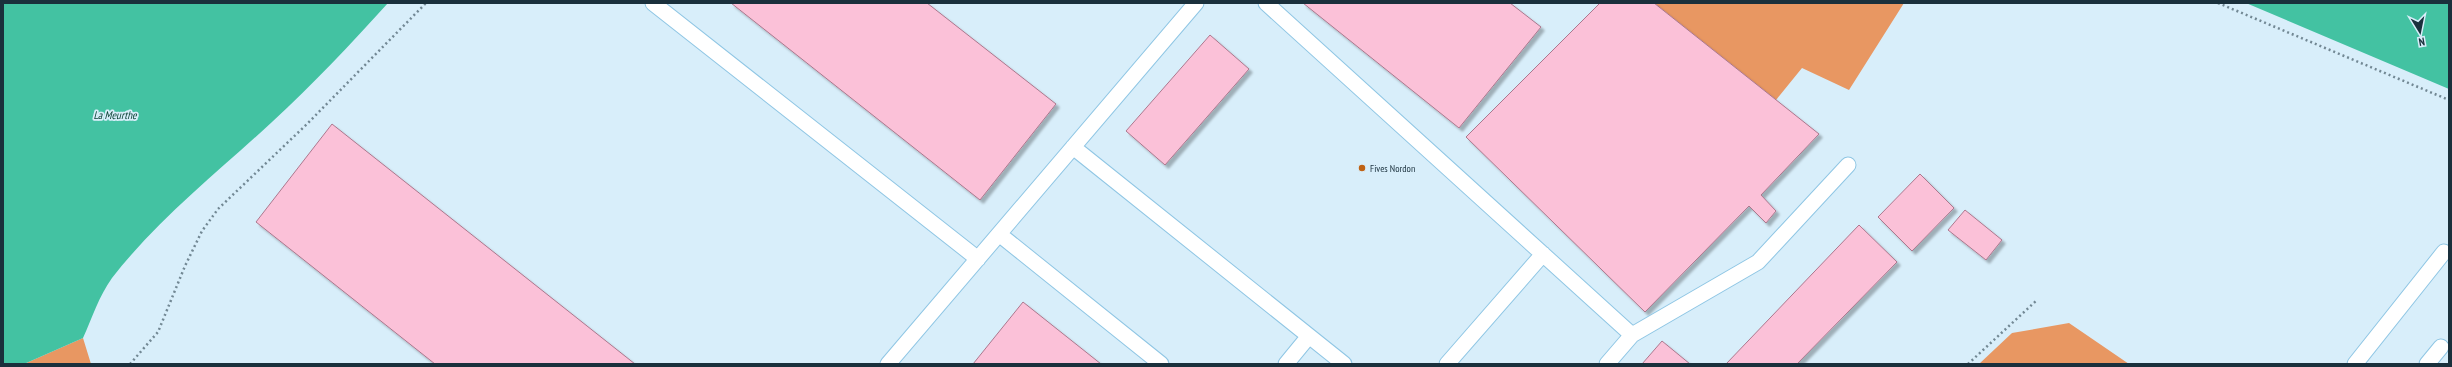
<svg xmlns="http://www.w3.org/2000/svg" width="2452" height="367" font-family="'PT Sans Narrow',sans-serif">
<defs>
<filter id="shadow"><feDropShadow dx="3.5" dy="3.5" stdDeviation="1" flood-color="#0004"/></filter>
</defs>
<rect width="100%" height="100%" fill="#d8eefa"/>
<path fill="#e89762" d="M1654,3H1904L1849,90L1802,68L1776,100Z
M2069,323L2129,364H1979L2012,333Z
M83,338L91,364H24Z"/>
<path fill="#43c2a2" d="M3,3H388C351,44 313,84 272,122C218,172 157,220 112,278C99,296 92,318 83,338L24,364H3Z
M2246,3H2449V89Z"/>
<path fill="#fbc1d8" stroke="#ac788e" filter="url(#shadow)" d="M731,3H927L1056,104L980,200Z
M1303,3H1510L1541,27L1459,128Z
M1600,3H1654L1819,134L1761,195L1776,211L1766,223L1749,206L1645,312L1466,137Z
M1210,35L1249,69L1165,165L1126,131Z
M332,124L635,364H435L256,222Z
M1920,174L1954,208L1912,251L1878,217Z
M1965,210L2002,240L1986,260L1948,230Z
M1859,225L1897,262L1797,364H1726Z
M1023,302L1101,364H973Z
M1662,341L1690,364H1642Z"/>
<g fill="none" stroke-linecap="round" stroke-linejoin="round">
<g stroke="#8fc6e4" stroke-width="17">
<path id="lane" d="M653,3L978,259
M1266,3L1632,335
M1073,147L1344,364
M999,234L1161,364
M888,364L1196,3
M1286,364L1309,336
M1447,364L1543,254
M1607,364L1632,335L1758,262L1848,165
M2355,364L2444,252
M2427,364L2441,347"/>
</g>
<path stroke="#728894" stroke-width="2.5" stroke-dasharray="2 3" stroke-linecap="butt" d="M2218,3L2449,100
M130,364L158,332L185,266L202,231L218,209L307,124L426,3
M1968,364L2037,300"/>
<use href="#lane" stroke="#fff" stroke-width="15"/>
</g>
<circle fill="#bf6214" stroke="#d8eefa" stroke-width="1.5" cx="1362" cy="168" r="4"/>
<g text-anchor="middle" stroke-width="3.5" stroke-linejoin="round" paint-order="stroke">
<g font-size="10" fill="#1a303c" stroke="#d8eefa" text-anchor="start">
<text x="1370" y="172">Fives Nordon</text>
</g>
<g font-size="11" font-style="italic" fill="#0b4235" stroke="#d8eefa">
<text x="115" y="119">La Meurthe</text>
</g>
</g>
<rect width="2452" height="367" fill="none" stroke="#1a303c" stroke-width="8"/>
<g transform="translate(2420 32) rotate(170)" stroke="#d8eefa" stroke-width="3" paint-order="stroke">
<path d="M0-3L7 15L0 10L-7 15Z" fill="#1a303c"/>
<text y="-6" font-size="11" font-weight="bold" text-anchor="middle" fill="#1a303c">N</text>
</g>
</svg>
